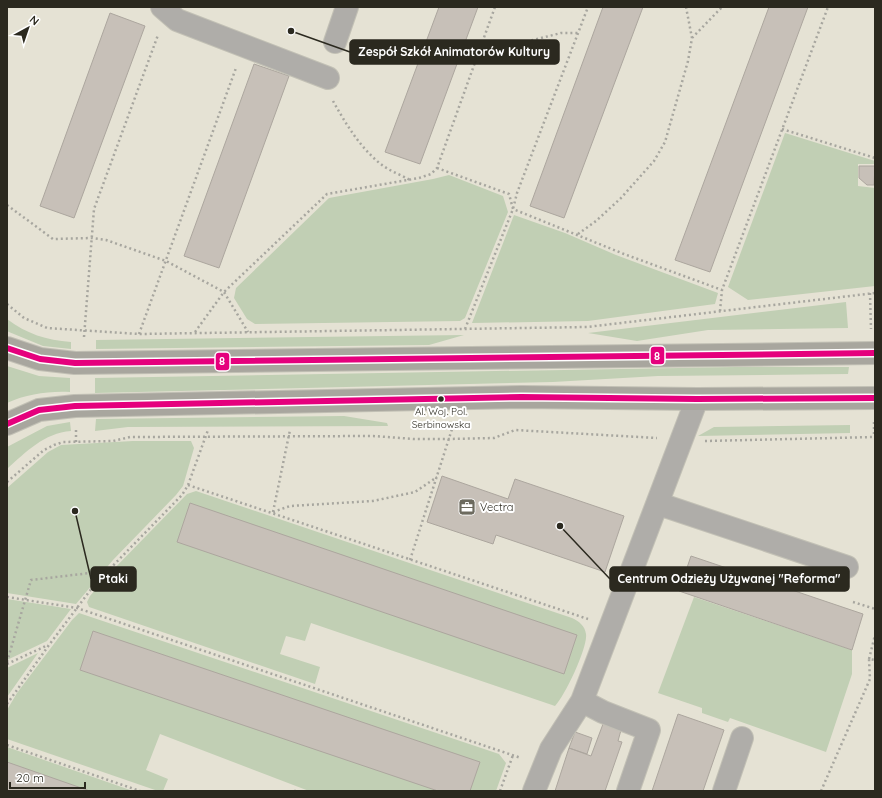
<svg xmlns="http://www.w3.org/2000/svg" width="882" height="798" font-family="Quicksand,sans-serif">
<rect width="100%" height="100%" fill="#e5e2d4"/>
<path fill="#c1cfb4" d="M785,133L875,161V164H858V186L875,188V286L748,300L728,287Z
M449,175L503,196L508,212L465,318L460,321L255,324L247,319L234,298L236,288L329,198L433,179Z
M514,215L565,233L616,255L718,293L715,304L588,321L472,323Z
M846,302L848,328L708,330L637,341L588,333Z
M7,319C27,334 46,340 71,342V349L43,346L9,332L7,331Z
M464,335L429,345L96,349V340Z
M7,366L39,376L70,378V392C48,391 27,394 7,403Z
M735,367H849L848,374L658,376L553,382L95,393V378Z
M344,416L387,423L388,426L128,427L95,431L96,419Z
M70,422L71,431C44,433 26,452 7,469V447L47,426Z
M850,425V433L698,436L714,427Z
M133,441H191L194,448L183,486L176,495L113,560L76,604L7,593V488L48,452L61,445Z
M196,491L572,618C579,621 585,626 586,634C588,647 565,696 555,706L311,623L305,641L286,636L280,654L320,667L315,684L89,607L87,602L90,596L108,575L187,494Z
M694,597L852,650V674L826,752L730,718L728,722L702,713V708L658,693Z
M7,599L71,609L47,641L7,660Z
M79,613L499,754L506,763L496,791H309L160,734L146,770L168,779L163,791H158L7,739V710L17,693L72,620Z
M38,653L7,697V668Z
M7,747L133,791H7Z"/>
<path fill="#c7c0b8" stroke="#aca69e" d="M439,7H478L420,164L385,152Z
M603,7H643L564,218L530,206Z
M769,7H808L710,272L675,260Z
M110,13L145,26L74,218L40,206Z
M254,64L289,76L219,268L184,256Z
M859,166H875L874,185H867L859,178Z
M442,476L508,499L515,479L624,516L605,572L496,535L493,544L427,522Z
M190,503L577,635L564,674L177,542Z
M691,556L863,614L852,650L679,591Z
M93,631L480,762L470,791H438L80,670Z
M678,714L724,730L703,791H652Z
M603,724L621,730L618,741L622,742L605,791H555L569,748L591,756Z
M575,732L592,738L587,754L569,748Z
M7,762L90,791H7Z"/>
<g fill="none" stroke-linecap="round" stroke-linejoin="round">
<g stroke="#c2c0b5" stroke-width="24">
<path id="minor" d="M162,7L177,20L328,78
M335,42L347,7
M659,504L847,567
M582,701L603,712L649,730L628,791
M534,791L551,749L582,701L697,399
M724,791L742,738"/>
</g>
<g stroke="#c2c0b5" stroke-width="24">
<path id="major" d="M7,348L40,359L75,363L875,353
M7,424L39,410L75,406L521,397L697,399L875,398"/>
</g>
<path stroke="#a7a69f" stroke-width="2.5" stroke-dasharray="2 3" stroke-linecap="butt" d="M692,38L722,7
M478,54L561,33H578
M333,101C346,124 360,148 382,165C390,171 401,175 410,180
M782,129L875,158
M437,168L509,194L513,209L624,254L722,290
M7,205L53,239L92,238L106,240L166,261L224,292L248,332
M578,234L596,221L621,198L654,161L665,142L688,61L692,38L686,7
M870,293L871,329
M7,304L24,318L47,328L139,334L587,327L875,293
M720,311L722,290L828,7
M465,329L513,209L517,193L588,7
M195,332L224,292L327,194L419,178L431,174L437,168L495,7
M139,334L236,68
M84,337L94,209L158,35
M874,422V437
M76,430V442
M705,441L875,437
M7,482L44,450L54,445L63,442L113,441L130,437L373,436L414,439H449L494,438L515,430L657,438
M188,485L588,619
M273,512L290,506L373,501L415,492L437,477
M273,512L290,430
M410,560L452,429
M7,597L77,608L521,758
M853,602L875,609
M869,659L875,635
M7,662L31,580L107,571
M7,664L48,645
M7,704L49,645L95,584L182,495L188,485L208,430
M7,745L140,791
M294,791H296
M500,791L513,755
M821,791L870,679L869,659L875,660"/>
<use href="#minor" stroke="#afada9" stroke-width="22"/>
<use href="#major" stroke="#a8a69e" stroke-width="22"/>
<g stroke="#fff" stroke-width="9">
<path id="bus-1" d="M7,348L40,359L75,363L875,353
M7,424L39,410L75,406L521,397L697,399L875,398"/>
</g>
<use href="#bus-1" stroke="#e5007d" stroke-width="6"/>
</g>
<defs>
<g id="office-square" transform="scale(0.9)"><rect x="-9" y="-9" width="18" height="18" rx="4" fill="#6c6a5e" stroke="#fff"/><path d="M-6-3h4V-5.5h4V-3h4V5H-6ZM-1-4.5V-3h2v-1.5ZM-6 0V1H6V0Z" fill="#fff"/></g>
</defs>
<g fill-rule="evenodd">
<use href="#office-square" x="467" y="507"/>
</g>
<circle fill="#2b291f" stroke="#fff" stroke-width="1.5" cx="441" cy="399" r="3.5"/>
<g text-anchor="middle" stroke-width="4" stroke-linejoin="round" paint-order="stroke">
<g font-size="10" fill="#2b291f" stroke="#fff">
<text x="441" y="415">Al. Woj. Pol.<tspan x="441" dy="13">Serbinowska</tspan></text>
</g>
<g font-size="11" fill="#2b291f" stroke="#fff" text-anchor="start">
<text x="480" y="511">Vectra</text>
</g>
</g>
<path fill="none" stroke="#2b291f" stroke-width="1.5" d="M291 31L350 52M75 511L91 579M560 526L610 579"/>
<g fill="#2b291f" stroke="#fff" stroke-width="1.5">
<circle cx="291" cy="31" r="4"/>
<circle cx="75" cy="511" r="4"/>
<circle cx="560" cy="526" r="4"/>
</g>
<g fill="#2b291f" stroke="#2b291f" stroke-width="1.5">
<rect x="350" y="40" width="209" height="24" rx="4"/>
<rect x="91" y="567" width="45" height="24" rx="4"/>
<rect x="610" y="567" width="239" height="24" rx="4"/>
</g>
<g font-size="12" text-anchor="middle" font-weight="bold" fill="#fff">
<text x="454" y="56">Zespół Szkół Animatorów Kultury</text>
<text x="113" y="583">Ptaki</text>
<text x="729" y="583">Centrum Odzieży Używanej "Reforma"</text>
</g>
<g stroke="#fff" stroke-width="1.5">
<rect x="650" y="346" width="15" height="19" rx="4" fill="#e5007d"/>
<rect x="215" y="352" width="15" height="19" rx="4" fill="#e5007d"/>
</g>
<g font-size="11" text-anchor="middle" font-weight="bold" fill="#fff">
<text x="657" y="360">8</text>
<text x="222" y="365">8</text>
</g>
<rect width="882" height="798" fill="none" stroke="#2b291f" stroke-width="16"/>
<g transform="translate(28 28) rotate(40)" stroke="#ffffff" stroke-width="3" paint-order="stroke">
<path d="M0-3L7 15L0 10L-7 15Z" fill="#2b291f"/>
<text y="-6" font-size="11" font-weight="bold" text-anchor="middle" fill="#2b291f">N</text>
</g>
<path d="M10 782v6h75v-6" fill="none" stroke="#2b291f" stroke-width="2"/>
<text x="16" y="782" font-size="12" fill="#2b291f" stroke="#ffffff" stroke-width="3" paint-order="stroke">20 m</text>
</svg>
